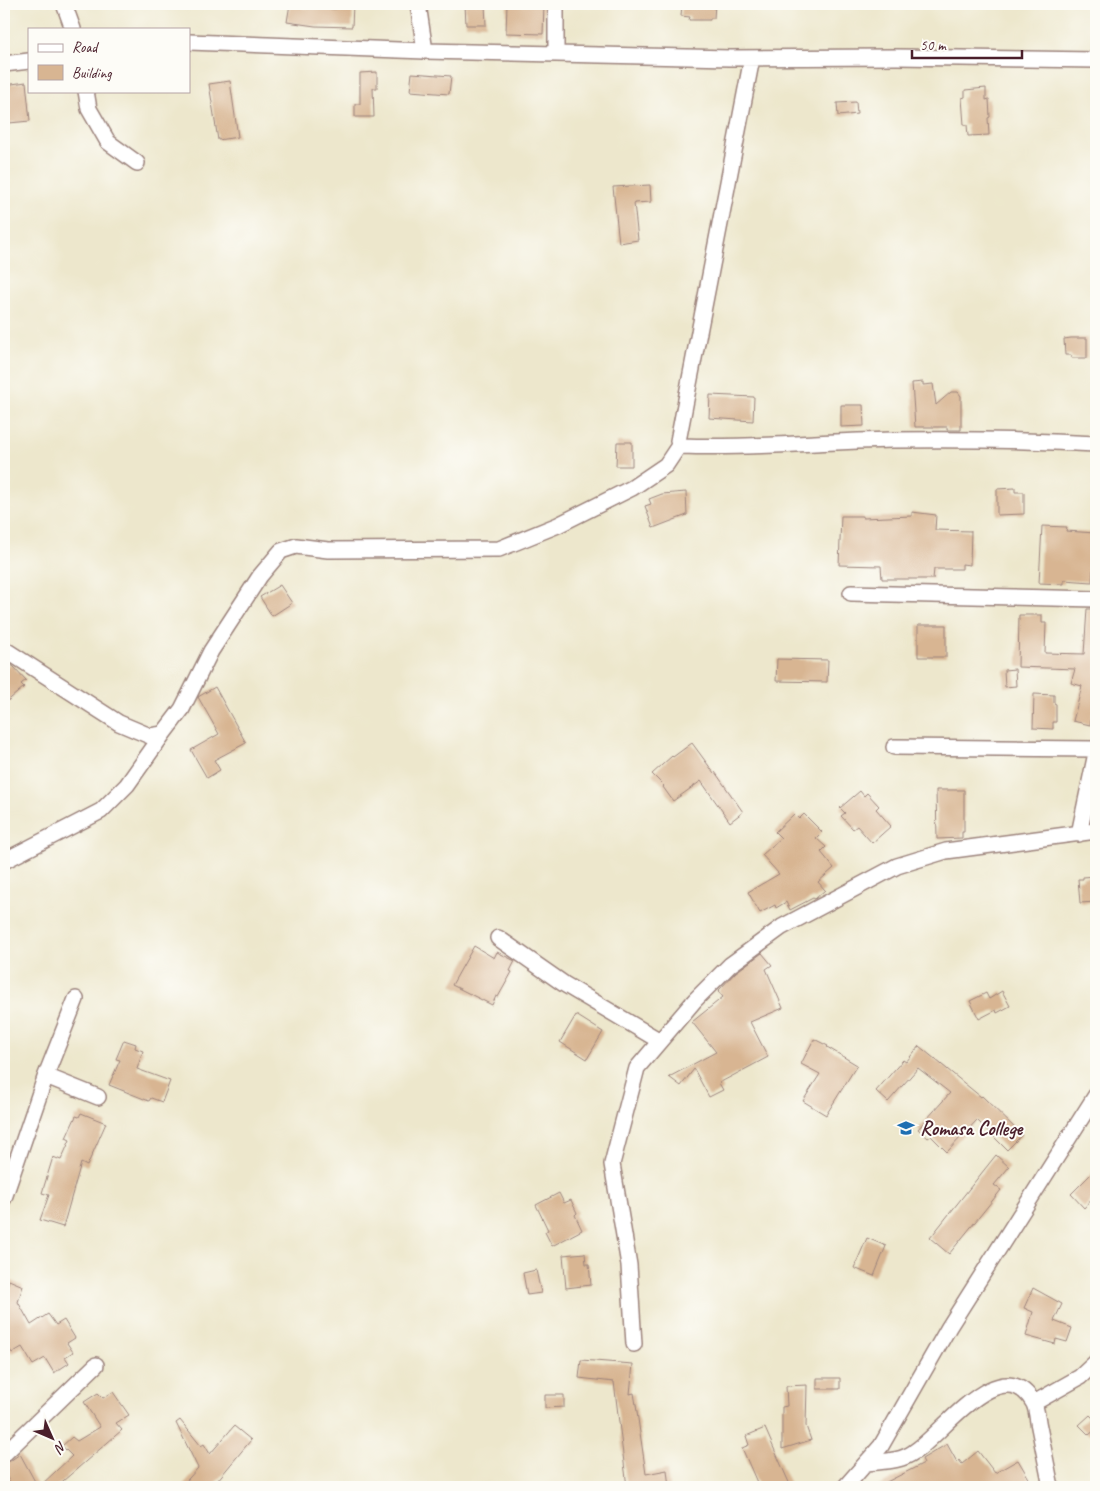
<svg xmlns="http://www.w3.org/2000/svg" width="1100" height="1491" font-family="Caveat,sans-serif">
<rect width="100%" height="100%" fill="#fdfcf7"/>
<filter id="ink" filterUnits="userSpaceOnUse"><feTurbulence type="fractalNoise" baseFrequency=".02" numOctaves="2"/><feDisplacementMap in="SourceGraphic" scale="10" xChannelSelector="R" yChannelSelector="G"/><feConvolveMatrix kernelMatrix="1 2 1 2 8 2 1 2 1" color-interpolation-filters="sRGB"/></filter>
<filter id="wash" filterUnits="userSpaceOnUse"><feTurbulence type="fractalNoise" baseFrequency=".0096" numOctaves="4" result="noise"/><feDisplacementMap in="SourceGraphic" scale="20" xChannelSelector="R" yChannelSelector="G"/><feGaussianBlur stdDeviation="1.12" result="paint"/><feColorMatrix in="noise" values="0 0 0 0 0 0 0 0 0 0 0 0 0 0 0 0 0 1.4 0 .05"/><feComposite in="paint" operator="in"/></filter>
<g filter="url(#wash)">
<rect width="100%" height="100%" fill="#ede7cc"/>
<g id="blocks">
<path fill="#d8b592" d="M290,4H303L302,8L336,9V4H353L352,27L315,26L287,22Z
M465,4H485L486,25H466Z
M507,4H544L543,34L506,33Z
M682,4H715L714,18H710V20H689L690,17L681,16Z
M377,72V88H373L374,117H355V104H360V73Z
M412,73L451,76L449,94L410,91Z
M230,81L238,137L218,140L209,84Z
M26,82L30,121L9,123L5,85Z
M986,88V100L989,99L990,117L988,118L989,135L968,136L967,125H964L962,98L965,97V90Z
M856,102L857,114L838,116L837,103Z
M650,185L651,202L634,203L638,240L619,243L613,187Z
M1071,338H1087V358H1072L1071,355H1065L1064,339Z
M923,382V385L933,384L936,405L951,392H958L961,396V430H947V427H915L912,383Z
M710,395L754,397L753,421L709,418Z
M841,405H863L864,426L841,427Z
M617,442H632V466H616Z
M1015,488V492H1024V514L997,515V489Z
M686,492L687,515L653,528L645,506L651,504L649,499L662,494Z
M912,512L936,515L935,530L971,531L970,565L962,564V569H934L933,579H882L881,566L839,565L841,516H863V518L912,516Z
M1042,526L1067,527L1066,531L1095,533L1096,570H1093L1092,582L1064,580V584L1039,583Z
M280,585L292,603L272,616L260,597Z
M1087,609H1096V698L1090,725L1073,721L1082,686L1071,683L1075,669L1018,667L1019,615H1042V623H1046L1045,653L1084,654Z
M918,625H946V657H918Z
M777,659L828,660L827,682L776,681Z
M10,664L14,667L26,680L21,684L24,687L4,704V669Z
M1015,669L1016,686L1005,687L1004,670Z
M215,687L246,743L214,760L220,770L207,778L191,750L219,734L198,697Z
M1034,694L1054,695V703L1056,704V722H1053V729L1033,728Z
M692,743L714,773L715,772L743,812L730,822L701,781L673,801L663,787L664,786L652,774L672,756L673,757Z
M936,790H964V832H962V838L937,839Z
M860,791L864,796L867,793L879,806L876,809L891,826L872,843L857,826L853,829L841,816L845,813L840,808Z
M794,814L799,819L804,814L822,832L816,838L826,847L821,852L834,868L818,882L825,890L815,899L813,898L790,910L786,902L776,908L775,905L760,913L748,892L779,874L762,855L781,838L775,832Z
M1096,876V902L1080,903L1078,879H1083V877Z
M474,946L494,958L497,952L515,961L510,971L512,972L498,997L496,996L492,1005L452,985Z
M762,953L772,965L766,969L783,1008L750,1022L768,1057L719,1083L723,1090L709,1097L694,1069L681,1086L669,1077L716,1052L692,1022L723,997L718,991L736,972Z
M1002,991L1010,1006L997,1013L996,1010L979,1019L970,1001L986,993L989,999Z
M576,1015L603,1032L587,1059L560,1042Z
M814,1039L828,1046L827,1047L857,1065L826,1115L803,1101L820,1074L801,1064Z
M124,1040L136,1044L135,1048L143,1051L137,1069L170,1081L162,1102L151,1098L149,1101L109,1085L120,1060L116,1059Z
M919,1046L981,1097L982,1096L1022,1135L1007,1150L977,1120L947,1152L931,1136L928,1138L918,1129L950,1093L918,1068L888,1102L876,1091L903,1060L906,1062Z
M81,1113L106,1123L87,1166L81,1163L63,1227L40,1220L49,1195L42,1193L53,1157L61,1160L70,1140L66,1138L76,1116L79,1117Z
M996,1155L1009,1167L994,1185L1001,1190L949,1254L930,1238Z
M1096,1169V1195L1084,1208L1071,1194Z
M559,1193L564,1203L571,1200L577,1213L575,1215L582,1230L552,1246L545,1232L548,1230L536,1205Z
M867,1238L886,1246L874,1276L854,1268Z
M585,1253L586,1264H589L591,1285L566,1288L563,1255Z
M536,1270L541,1293L527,1295L523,1273Z
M9,1280L23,1286L18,1302L31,1325L48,1314L56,1325L64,1320L75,1338L67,1343L73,1352L65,1357L69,1363L54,1373L45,1358L33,1365L22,1347L12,1353L10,1350L4,1354V1296Z
M1033,1288L1062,1304L1054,1321L1072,1328L1067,1342L1056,1339L1055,1344L1026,1336L1033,1312L1024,1308Z
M581,1360L633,1364L630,1394L634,1393L636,1405L646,1474L667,1470L669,1487H627L614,1382L579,1378Z
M817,1378H840V1389H817Z
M807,1385L806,1426L811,1440L782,1449V1407L787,1406L786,1386Z
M113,1392L129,1415L116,1423L122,1430L56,1487H39L72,1456L62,1446L72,1437L77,1441L100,1427L84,1402L98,1393L103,1398Z
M545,1395H564V1407L545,1408Z
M1090,1415L1096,1421V1429L1089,1435L1079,1425Z
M180,1420L201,1446L204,1444L210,1454L234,1426L251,1440L212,1487H181L198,1468L176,1423Z
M765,1428L775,1451L791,1487H759L742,1448L749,1445L746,1436Z
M947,1444L957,1462L959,1460L962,1464L978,1451L995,1473L1018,1460L1034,1487H877L924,1463L922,1459Z
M20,1454L38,1487H12L4,1472V1463L10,1461Z"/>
</g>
</g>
<g filter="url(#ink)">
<use href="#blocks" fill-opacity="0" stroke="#9c837c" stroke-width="1"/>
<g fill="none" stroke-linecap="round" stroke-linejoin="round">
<g stroke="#9c837c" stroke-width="18">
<path id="minor" d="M64,4L73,29
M418,4L425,51
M189,42L425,51L730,58L897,57L1096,60
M556,54V4
M752,58L678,441L683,446C753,449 822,441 892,440C960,439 1028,440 1096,444
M4,64L29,61
M86,91L89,109L108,142L137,163
M851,593L1096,599
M4,649L119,723L150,736L163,734L182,709L211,651L260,576L281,551L296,546L328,550L499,549L558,525L632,488L666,465L680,444
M894,747L1096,749
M1079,834L1096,753
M4,861L101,811L127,785L163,734
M498,938L564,984L660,1041
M46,1076L98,1097
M4,1198L46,1075L76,999
M634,1344L629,1265L612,1164L637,1068L695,1000L730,965L782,927L897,866L946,851L1096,831
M1034,1403L1080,1377L1096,1362
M4,1454L96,1365
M867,1463C883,1461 900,1462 914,1452C942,1435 1001,1349 1033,1402C1037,1408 1037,1419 1039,1427C1043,1447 1047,1467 1051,1487
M845,1487L881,1446L949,1327L1096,1095"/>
</g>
<use href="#minor" stroke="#fff" stroke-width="15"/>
</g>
</g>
<defs>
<g id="school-bare" transform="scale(1.35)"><path d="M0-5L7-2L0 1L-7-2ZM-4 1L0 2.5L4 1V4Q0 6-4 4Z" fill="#1f6fb2" stroke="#fdfcf7" stroke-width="2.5" paint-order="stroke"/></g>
</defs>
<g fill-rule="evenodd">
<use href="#school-bare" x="906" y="1128"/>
</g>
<g text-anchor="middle" stroke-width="4" stroke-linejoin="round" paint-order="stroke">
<g font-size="20" font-weight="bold" fill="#4a1f2b" stroke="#fdfcf7" text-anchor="start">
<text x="920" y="1135">Romasa College</text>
</g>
</g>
<rect width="1100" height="1491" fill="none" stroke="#fdfcf7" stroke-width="20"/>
<rect x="28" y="28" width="162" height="65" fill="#fdfcf7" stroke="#b5a4a5"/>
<rect x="38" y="44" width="25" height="8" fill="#ffffff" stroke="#b5a4a5"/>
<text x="72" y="52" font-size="15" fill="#4a1f2b">Road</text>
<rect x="38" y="65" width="25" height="15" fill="#d8b592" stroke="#b5a4a5"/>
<text x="72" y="78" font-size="15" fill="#4a1f2b">Building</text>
<g transform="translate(52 1438) rotate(135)" stroke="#fdfcf7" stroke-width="4" paint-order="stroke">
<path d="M0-4L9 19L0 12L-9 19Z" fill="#4a1f2b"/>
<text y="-8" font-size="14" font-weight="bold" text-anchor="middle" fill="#4a1f2b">N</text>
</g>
<path d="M912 50v8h110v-8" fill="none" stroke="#4a1f2b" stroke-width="2.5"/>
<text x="920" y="50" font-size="15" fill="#4a1f2b" stroke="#fdfcf7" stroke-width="4" paint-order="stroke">50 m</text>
</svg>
